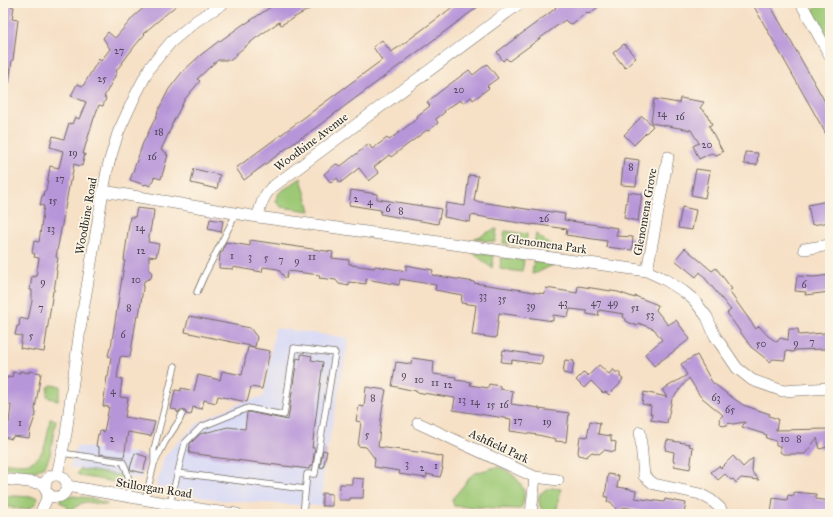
<svg xmlns="http://www.w3.org/2000/svg" width="833" height="517" font-family="'IM FELL Great Primer',serif">
<rect width="100%" height="100%" fill="#fcf5e5"/>
<filter id="ink" filterUnits="userSpaceOnUse"><feTurbulence type="fractalNoise" baseFrequency=".025" numOctaves="2"/><feDisplacementMap in="SourceGraphic" scale="8" xChannelSelector="R" yChannelSelector="G"/><feConvolveMatrix kernelMatrix="1 2 1 2 8 2 1 2 1" color-interpolation-filters="sRGB"/></filter>
<filter id="wash" filterUnits="userSpaceOnUse"><feTurbulence type="fractalNoise" baseFrequency=".012" numOctaves="4" result="noise"/><feDisplacementMap in="SourceGraphic" scale="16" xChannelSelector="R" yChannelSelector="G"/><feGaussianBlur stdDeviation="0.9" result="paint"/><feColorMatrix in="noise" values="0 0 0 0 0 0 0 0 0 0 0 0 0 0 0 0 0 1.4 0 .05"/><feComposite in="paint" operator="in"/></filter>
<g filter="url(#wash)">
<rect width="100%" height="100%" fill="#f6e0c6"/>
<path fill="#d6d8f8" d="M275,328L349,338L332,426L323,468L322,506L296,505L221,500L185,494L156,486L164,458L171,449L197,424L211,416L238,404L264,396Z
M76,446L135,453L147,457L141,479L80,469L70,467Z"/>
<path fill="#9dc976" stroke="#647a50" d="M820,3H830V46L813,16L814,9Z
M301,178L310,211L281,207L278,204L276,201L279,193Z
M497,229L495,242L475,239V238C483,236 489,230 497,229Z
M505,231L527,234L526,246L503,243Z
M536,234C543,238 548,245 555,249V250L534,247Z
M473,252L494,255L492,268C485,264 480,257 473,253Z
M501,257L524,260L522,272L500,269Z
M534,261L554,264V265C546,267 540,273 532,274Z
M51,385L61,386L58,401L54,400V399L49,398L47,396L48,388Z
M50,419L56,420L50,455L45,466L36,471L3,467V462C9,463 23,465 29,463C47,456 47,435 50,419Z
M496,467C501,467 503,469 507,471C521,479 530,495 520,509L454,506L452,500L454,497L472,475L475,473Z
M80,469L124,476L126,481V484L80,476V475L77,474L78,471Z
M552,488L561,489L556,513C552,513 547,513 543,510C539,507 538,499 540,494C543,491 548,489 552,488Z
M13,496L37,497L38,498C33,515 16,508 3,506V497Z
M73,496C83,497 97,499 106,503L107,505L87,502L82,503L69,511L67,506L60,502V499Z"/>
<g id="blocks">
<path fill="#b795d9" d="M149,3H179L144,33L145,34L134,47L116,71L117,72L104,97L106,98L103,106L99,105L94,118L85,147L83,154H85L82,166L80,165V166L74,164L71,181H70L56,257L58,258L56,270L57,271L54,291H53L44,352L20,348L22,336L15,335L17,326H19L20,318L28,320L32,301V290H30L32,276L36,277L39,258L34,257L35,254L32,253L34,241L39,242L44,206L40,205L42,196H43L44,191H46L50,166L59,168L63,151L50,147L53,136L64,139L69,123L72,124L75,117L79,119L86,102L71,96L77,84L83,86L99,59L101,61L110,49L103,38L108,32L115,38L131,20V19Z
M277,3H320L281,25L279,22L256,38L236,54L237,55L231,60H218L212,65L197,79L200,81L185,99L171,126H172L161,150L167,153L166,155H168L161,179L154,177L151,186L145,184V185L130,180L143,143L158,113H157L169,89L183,71L202,54L219,41H220L245,23V24Z
M458,3H483L302,138V137L244,180L236,168L382,60L373,47L382,40L391,52L399,47Z
M552,3H603L589,14L587,12L572,24L568,23L565,20L509,61L506,58L503,61L497,52L556,8Z
M752,3H769L819,91L830,111V141Z
M3,5L14,7L12,19L18,20L13,60H12L9,83L3,82Z
M624,44L636,58L625,68L613,53Z
M487,64L498,78L487,86L489,88L473,100L471,97L463,103L460,100L444,111L445,112L436,119L438,123L428,131L427,130L391,157L389,155L374,167L379,173L369,181L359,168L340,183L337,178L331,183L324,174L336,164L341,166L369,144L372,149L387,138L389,140L418,118L417,116L430,106L427,102L442,90L469,70L473,75Z
M680,98L704,102L700,108L706,113L712,124L709,126L723,152L716,155L711,153L699,159L693,146L699,143L691,130L651,123L654,99L679,103Z
M642,116L653,126L634,145L624,135Z
M745,152L758,153L757,165L744,164Z
M624,158L639,160L636,186L621,185Z
M194,169L220,175L217,189L191,183Z
M696,169L710,171L705,198L691,195Z
M469,175L478,176L474,201L539,211V210L565,214L564,220L618,228L616,236L633,237L632,250L606,247L607,241L566,235L567,229L532,224V225L471,215L470,222L444,217L446,203L465,206Z
M351,190L377,194V199L441,209L438,224L380,214L381,210L349,205Z
M628,192L642,194L638,221L624,218Z
M827,201V202L830,201V222L812,225L808,205Z
M682,207L696,210L692,230L678,228Z
M137,208L154,210L153,220L152,221L148,242L159,244L156,257L149,256V270L152,273L151,278L144,281L139,316L137,315L130,357L122,356L121,357H120L117,378L122,379L120,397L128,398L125,417L155,422L151,436L128,432L124,457L99,454V447L96,446L98,434L99,435L100,431L104,432L109,407L103,406L107,377H108L111,357L108,356L110,347H111L124,265L125,260H124L130,217H135Z
M210,219L223,221L221,232L208,229Z
M250,240L333,252L332,258L349,260V264H352V265L374,268L375,266L406,271V265L433,270L432,275L474,282V283L522,290L545,294L546,288L577,293L578,286L618,292L635,298V296L658,305L656,310L668,325L676,320L690,339L654,366L645,354L662,340L654,329L638,323L637,326L626,321V319L623,317L624,314L599,310L598,316L587,314V311L570,309L568,317L553,315V321L499,313L496,338L472,335L476,305L461,303L462,295L435,290L436,285L400,279L399,285L366,279V284L349,282V286L339,284L336,280L319,278L320,275L288,271L286,279L278,269L263,267L262,272L233,267V269L219,268L220,254L221,252H223L224,246L226,242L250,246Z
M685,248L712,271L716,268L732,289L729,291L756,329L759,326L768,336L777,342L780,338L788,340L789,329H798L799,335L824,333L830,335V350L824,349L794,350V352L786,351L785,360L773,359L770,362L751,347L727,313L731,310L700,272L696,277L675,260Z
M830,275V292L805,295L806,292L795,291L797,276L814,277Z
M189,316L250,328L257,337L255,347L185,332Z
M248,347L270,351L262,389L251,387L247,402L218,396L216,403L204,400L202,409L193,407L191,415L186,414V412L183,410H180L178,413L177,412V410L171,409L175,390L181,391V388L194,391L198,375L220,380L222,371L242,375Z
M503,350L543,356L541,364L512,360L511,363L501,362Z
M301,354L312,356L311,360L323,362L312,448H315L312,466H310L309,469L211,457V456L189,453L190,444L200,434L228,427L245,429L247,413L248,412L288,420L297,358L301,359Z
M697,355L712,382L726,393L743,405L770,414L769,416L778,419L776,430L830,429V446L820,449L817,438L805,454H783L780,452V446H776V441L766,438L767,435L742,427L745,422L733,424L729,423L727,425L723,426L720,423L719,419L723,415L700,396L689,378L672,399L667,423L651,420L652,414H650L651,406L642,404L644,392L667,397L662,390L687,375L681,364Z
M412,358L434,361L433,374L456,377L455,380L471,382L470,385L488,388L489,384L500,386V389L513,391L511,404L539,408V409L569,413L566,442L555,441L556,439L538,435L510,431L511,419L453,410L455,398L416,392V391L392,386L396,362L411,364Z
M565,360L574,361L572,375L563,373Z
M599,365L609,374L613,369L615,372H620V377L623,379L620,383V384L609,395L606,392L603,393L591,381L584,388L576,380L584,372L588,376Z
M20,371L29,373V371L41,373L35,409L36,414L30,431L29,438L13,436L12,439L3,437V422L9,423L11,405L3,404V377L9,378V376L12,377L13,372L20,373Z
M366,387L386,390L382,410L378,447L425,453L443,457L442,468H443L440,477L427,474L426,478L399,474L400,471L374,467L375,459L366,447L358,446L361,422L356,421L359,406L364,407Z
M590,421L600,423L598,434L611,436V441L616,442L615,452L604,450L599,454L592,452L586,457L579,455L578,452L580,436L587,437Z
M667,440L690,444L689,446L693,447L690,469L674,466L675,461H673L674,452L665,450Z
M323,450L327,451L323,468L320,467Z
M135,453L147,457L143,473L131,470L130,468Z
M733,456L743,467L753,458L752,472L759,480L741,478L736,483L733,479L731,480L725,474L718,480L711,472L719,466L721,468Z
M608,474L619,476L617,487L631,489V490L636,491L635,498L664,502L665,499L686,503L684,514H665L644,510V512L624,507L618,512L611,502H607L608,497H605Z
M352,478L364,479L363,498H350V500H339L340,484H352Z
M794,492L816,494V499L830,501V514H771L773,498L787,500L788,495L794,496Z
M322,493L332,494V506H322Z"/>
</g>
</g>
<g filter="url(#ink)">
<use href="#blocks" fill-opacity="0" stroke="#726a61" stroke-width="1"/>
<g fill="none" stroke-linecap="round" stroke-linejoin="round">
<g stroke="#726a61" stroke-width="7">
<path id="lane" d="M197,292L204,276L236,214
M62,453L123,462C130,475 129,484 129,498
M155,462L165,442L179,421L182,414
M178,473L305,489
M145,500L154,464V449L175,366
M170,504L185,443L201,427L248,408L284,415L294,348L335,353L315,474H307L303,514"/>
</g>
<g stroke="#726a61" stroke-width="12">
<path id="street" d="M801,3L830,56
M103,191L258,217L647,271L664,279L683,291L694,300L707,317L715,336L737,368L752,380L783,391L830,388
M258,217C260,206 263,196 271,188L520,3
M804,249L830,245
M647,271L668,157
M418,423L535,477L531,514
M640,432L644,476L654,484L700,494L711,500L720,508L723,514
M57,475L66,434L80,329L103,191L108,166L118,133L135,96L150,67L171,42L196,21L224,3
M45 486a11 11 0 1 1 22 0a11 11 0 1 1-22 0Z
M535,477L558,480
M3,479L46,484
M67,486L211,511L237,514
M40,514L49,494"/>
</g>
<use href="#lane" stroke="#fff" stroke-width="5.5"/>
<use href="#street" stroke="#fff" stroke-width="11"/>
</g>
</g>
<g text-anchor="middle" stroke-width="3.5" stroke-linejoin="round" paint-order="stroke">
<g font-size="10" fill="#4e4656">
<text x="119" y="54">27</text>
<text x="102" y="82">25</text>
<text x="459" y="93">20</text>
<text x="662" y="117">14</text>
<text x="680" y="120">16</text>
<text x="159" y="135">18</text>
<text x="707" y="148">20</text>
<text x="73" y="156">19</text>
<text x="152" y="160">16</text>
<text x="631" y="170">8</text>
<text x="60" y="182">17</text>
<text x="356" y="202">2</text>
<text x="53" y="204">15</text>
<text x="370" y="205">4</text>
<text x="388" y="212">6</text>
<text x="401" y="214">8</text>
<text x="544" y="222">26</text>
<text x="140" y="231">14</text>
<text x="51" y="232">13</text>
<text x="141" y="254">12</text>
<text x="232" y="259">1</text>
<text x="250" y="260">3</text>
<text x="312" y="260">11</text>
<text x="266" y="261">5</text>
<text x="281" y="263">7</text>
<text x="297" y="264">9</text>
<text x="136" y="283">10</text>
<text x="43" y="285">9</text>
<text x="804" y="288">6</text>
<text x="483" y="299">33</text>
<text x="502" y="302">35</text>
<text x="563" y="306">43</text>
<text x="596" y="306">47</text>
<text x="613" y="306">49</text>
<text x="531" y="309">39</text>
<text x="41" y="311">7</text>
<text x="129" y="311">8</text>
<text x="635" y="311">51</text>
<text x="650" y="318">53</text>
<text x="123" y="338">6</text>
<text x="31" y="339">5</text>
<text x="812" y="345">7</text>
<text x="796" y="346">9</text>
<text x="761" y="347">50</text>
<text x="404" y="378">9</text>
<text x="419" y="383">10</text>
<text x="435" y="386">11</text>
<text x="448" y="388">12</text>
<text x="113" y="394">4</text>
<text x="373" y="401">8</text>
<text x="716" y="401">63</text>
<text x="462" y="403">13</text>
<text x="475" y="405">14</text>
<text x="491" y="408">15</text>
<text x="504" y="408">16</text>
<text x="730" y="413">65</text>
<text x="518" y="424">17</text>
<text x="547" y="425">19</text>
<text x="20" y="426">1</text>
<text x="367" y="438">5</text>
<text x="112" y="442">2</text>
<text x="785" y="442">10</text>
<text x="799" y="442">8</text>
<text x="407" y="467">3</text>
<text x="436" y="469">1</text>
<text x="422" y="471">2</text>
</g>
<g font-size="12" fill="#2b2b2b" stroke="#fcf5e5">
<text transform="translate(311 142) rotate(-37)" y="4">Woodbine Avenue</text>
<text transform="translate(645 212) rotate(-80)" y="4">Glenomena Grove</text>
<text transform="translate(86 216) rotate(-80)" y="4">Woodbine Road</text>
<text transform="translate(547 244) rotate(8)" y="4">Glenomena Park</text>
<text transform="translate(499 446) rotate(25)" y="4">Ashfield Park</text>
<text transform="translate(154 488) rotate(9)" y="4">Stillorgan Road</text>
</g>
</g>
<rect width="833" height="517" fill="none" stroke="#fcf5e5" stroke-width="16"/>
</svg>
